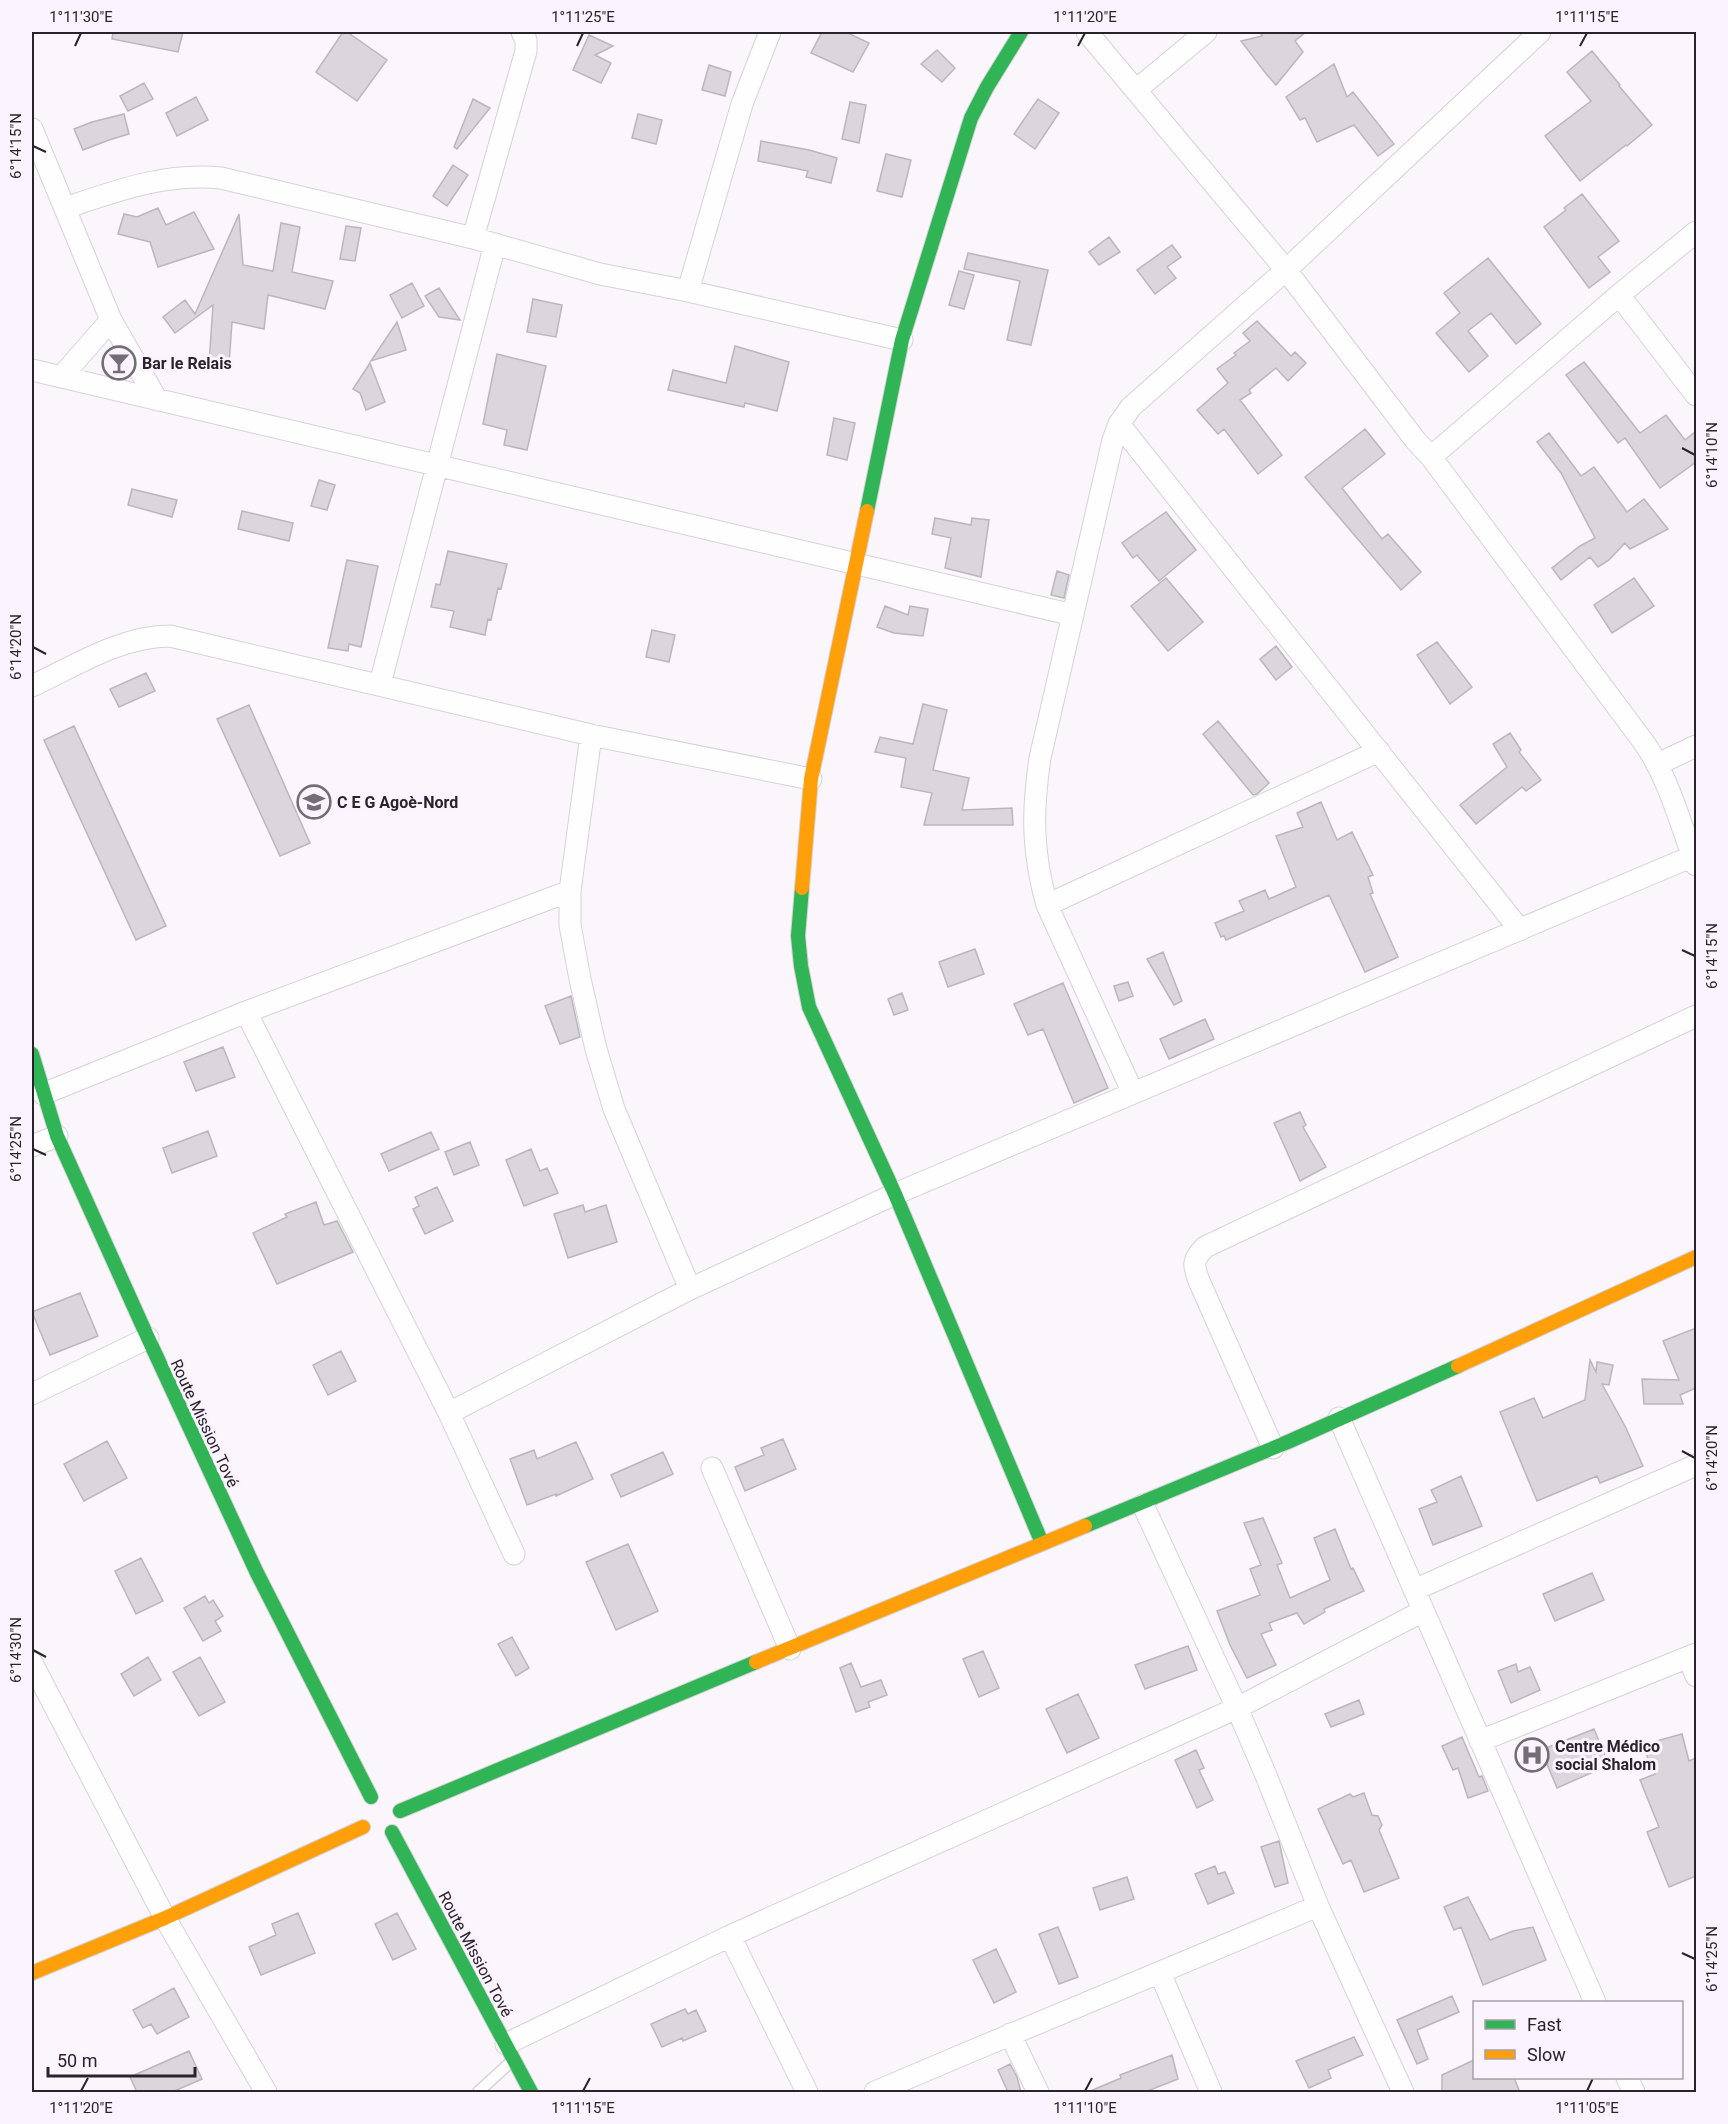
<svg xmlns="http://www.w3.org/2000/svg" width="1728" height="2124" font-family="Roboto,sans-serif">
<rect width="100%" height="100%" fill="#faf6fc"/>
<path fill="#dad6dc" stroke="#bab7bc" stroke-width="1.5" d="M113,32H183L178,52L112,39Z
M343,32H347L387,60L357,101L316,72Z
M822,32H846L869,43L853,72L811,53Z
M1260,32H1306L1295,41L1303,52L1276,85L1267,75L1241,41L1262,36Z
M589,35L613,46L595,55L611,63L601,83L573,70Z
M937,50L955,68L942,82L921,64Z
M1592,51L1620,85L1619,86L1652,125L1627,146L1626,145L1580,181L1545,136L1591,101L1567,72Z
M1334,64L1347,97L1353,92L1394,144L1378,156L1354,125L1317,142L1305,118L1300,120L1286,97Z
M709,65L731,72L725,96L702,90Z
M144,83L153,99L128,111L120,96Z
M196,97L208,120L177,136L166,113Z
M473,99L490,108L457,149L454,147Z
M1038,99L1059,113L1035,149L1014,134Z
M850,102L866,105L859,143L842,139Z
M124,114L129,134L109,140L83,150L74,129L92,122Z
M638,114L662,120L656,144L632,138Z
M761,141L809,150L837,158L831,183L806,177L808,171L758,161Z
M886,154L911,160L902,197L877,191Z
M453,165L468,175L447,206L433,196Z
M1582,194L1619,241L1598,257L1610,272L1589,288L1544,227L1566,210L1564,208Z
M158,208L166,225L194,212L214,249L158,267L150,242L118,234L124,214L137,217Z
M239,214L243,265L273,271L281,223L300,227L292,272L333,281L325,309L268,295L264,329L232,322L229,365L209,364L213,305L175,333L163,317L185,300L195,314Z
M346,226L361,228L355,261L340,259Z
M1109,237L1120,252L1099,265L1089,252Z
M1172,245L1181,257L1167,267L1176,278L1155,294L1137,270Z
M968,253L1048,270L1031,345L1007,340L1020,281L964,269Z
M1488,258L1541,324L1516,344L1491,313L1468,331L1488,356L1469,372L1436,333L1460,313L1444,293Z
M959,271L974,275L964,309L949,305Z
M412,283L424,306L402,318L390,295Z
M439,288L460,320L439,317L425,296Z
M533,299L562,305L556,337L527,332Z
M1257,321L1291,356L1295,352L1306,363L1288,381L1276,368L1249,390L1251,393L1240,400L1282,455L1258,474L1224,429L1218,434L1197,410L1228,383L1217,369L1236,355L1234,353L1250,341L1243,333Z
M397,322L406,350L371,361Z
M735,346L789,362L777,411L745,403L744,407L668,390L673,370L726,383Z
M497,354L546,366L527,450L504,445L507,430L483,424Z
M1584,362L1640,433L1666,415L1685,440L1696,431V462L1660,488L1625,438L1618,443L1566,375Z
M370,363L385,402L366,410L360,393L353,389Z
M834,418L855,423L847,460L827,455Z
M1365,429L1385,454L1342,488L1382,539L1388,534L1421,572L1401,590L1305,477Z
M1549,433L1581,476L1594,467L1627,512L1644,499L1668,529L1630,549L1625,543L1609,560L1598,567L1590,557L1561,580L1552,568L1580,546L1595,538L1561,473L1537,442Z
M319,480L335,485L327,510L311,506Z
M132,489L177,500L172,517L128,505Z
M242,511L293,523L289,541L238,529Z
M1166,512L1196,550L1159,581L1137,555L1133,558L1122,543Z
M935,518L971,525L972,518L989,520L981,577L945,568L951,538L932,534Z
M448,551L507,564L501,589L498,588L491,620L488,619L485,635L450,627L454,611L431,607L436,584L440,585Z
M347,560L378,566L361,647L349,644L348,651L328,648Z
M1057,571L1069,575L1064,598L1051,595Z
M1166,578L1203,622L1168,651L1131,606Z
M1634,578L1654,606L1612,633L1594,605Z
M885,606L908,615L910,606L928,609L923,636L894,633L877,627Z
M652,630L675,635L669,662L646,657Z
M1437,642L1472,687L1450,704L1417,655Z
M1276,646L1292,667L1276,680L1260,659Z
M146,673L155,691L119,707L110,689Z
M923,704L947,710L933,770L969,778L962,810L1012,808L1013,825H924L932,793L901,787L906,758L875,752L880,737L913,744Z
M249,705L310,843L280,856L217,719Z
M1218,721L1269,783L1257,794L1253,795L1203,734Z
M74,726L166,926L136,940L44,740Z
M1510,733L1521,750L1519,752L1541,780L1526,791L1522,787L1476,824L1460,805L1507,767L1493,744Z
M1321,802L1337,840L1352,832L1373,875L1368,877L1373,893L1370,894L1398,957L1365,972L1329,895L1226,940L1224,936L1221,937L1215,923L1244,911L1239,901L1265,890L1269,899L1296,887L1276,836L1303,827L1297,813Z
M975,949L984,974L948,987L939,962Z
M1163,952L1182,1001L1174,1005L1147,959Z
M1128,982L1133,996L1119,1001L1114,986Z
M1063,983L1108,1088L1074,1103L1043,1029L1028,1035L1014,1004Z
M902,993L908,1010L894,1015L888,999Z
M571,996L580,1037L560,1044L545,1006Z
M1205,1019L1214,1039L1169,1059L1160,1039Z
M223,1047L235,1077L196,1091L184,1062Z
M1300,1112L1306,1125L1303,1127L1326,1167L1300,1181L1274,1123Z
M208,1131L217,1156L172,1173L163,1148Z
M431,1132L439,1149L389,1171L381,1154Z
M470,1142L479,1165L454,1175L445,1152Z
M531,1149L540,1171L547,1168L558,1193L524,1206L506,1160Z
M437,1187L453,1221L425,1234L413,1209L419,1206L415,1197Z
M316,1202L324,1225L337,1221L353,1252L277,1284L253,1233L287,1217L285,1214Z
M583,1205L585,1212L606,1205L617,1242L568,1258L554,1214Z
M80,1293L98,1336L50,1355L32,1312Z
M1696,1328V1388L1680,1395L1683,1404H1644L1642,1379L1679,1380L1663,1341Z
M341,1351L356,1381L328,1395L313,1365Z
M1590,1360L1596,1372L1597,1362L1613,1365L1609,1385L1602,1384L1626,1428L1643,1466L1600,1483L1597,1476L1537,1501L1500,1412L1534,1398L1543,1418L1585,1400Z
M783,1439L796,1469L745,1491L735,1467L764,1455L761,1448Z
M107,1441L127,1478L84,1501L64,1464Z
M576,1442L593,1479L556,1496V1494L527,1505L510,1459L534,1450L537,1459Z
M663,1452L673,1474L621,1497L611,1475Z
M1461,1476L1482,1526L1433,1545L1419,1509L1437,1502L1431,1490Z
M1263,1518L1282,1563L1277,1565L1290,1598L1330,1580L1314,1538L1335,1529L1351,1569L1353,1568L1364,1591L1324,1609L1325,1612L1304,1624L1297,1613L1269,1623L1272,1630L1261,1634L1276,1665L1247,1678L1230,1645L1217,1611L1260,1595L1250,1569L1261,1565L1244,1523Z
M628,1544L658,1611L616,1630L586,1562Z
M141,1558L163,1601L136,1614L115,1571Z
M1592,1573L1604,1600L1555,1621L1543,1594Z
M205,1596L209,1603L213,1600L223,1616L215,1621L221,1631L203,1641L184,1608Z
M512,1637L529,1668L516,1676L498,1644Z
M1188,1646L1197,1670L1145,1689L1135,1665Z
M983,1651L999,1688L979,1697L963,1659Z
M148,1657L161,1680L134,1696L121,1674Z
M200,1657L225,1702L199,1716L173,1672Z
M851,1663L861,1687L881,1680L887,1695L868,1702L870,1707L856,1712L840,1668Z
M1516,1664L1518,1672L1530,1667L1540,1690L1511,1703L1498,1671Z
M1078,1694L1099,1738L1067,1753L1046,1709Z
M1359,1700L1364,1714L1331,1727L1325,1714Z
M1594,1729L1609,1765L1557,1788L1541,1750Z
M1682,1734L1689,1761L1696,1758V1876L1669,1887L1647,1832L1659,1827L1640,1780L1655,1774L1642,1745Z
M1462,1737L1479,1777L1482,1776L1488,1791L1468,1798L1458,1768L1453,1770L1442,1746Z
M1196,1750L1204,1768L1199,1770L1213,1800L1197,1808L1175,1760Z
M1364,1793L1372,1815L1378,1816L1382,1825L1379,1830L1399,1878L1364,1892L1351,1860L1343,1864L1318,1809L1350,1794L1353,1797Z
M1279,1841L1288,1883L1275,1887L1261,1847Z
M1215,1866L1218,1874L1225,1872L1234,1893L1208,1904L1195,1874Z
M1127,1877L1134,1899L1100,1910L1093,1888Z
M1468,1897L1490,1940L1513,1931L1533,1927L1546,1960L1483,1985L1461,1927L1454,1930L1444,1907Z
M298,1913L315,1953L261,1975L249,1947L276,1935L272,1924Z
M397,1913L416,1949L393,1960L375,1924Z
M1058,1927L1078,1977L1059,1984L1039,1934Z
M996,1949L1016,1992L994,2003L973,1960Z
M174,1988L189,2017L157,2034L151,2024L143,2028L133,2010Z
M1452,1996L1459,2012L1417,2030L1428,2059L1417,2064L1397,2020Z
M685,2009L688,2014L696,2010L706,2031L683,2041L682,2038L662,2047L651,2024Z
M1354,2037L1363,2055L1328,2070L1331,2078L1309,2088L1296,2061Z
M189,2051L202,2079L172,2092H137L130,2077Z
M1172,2055L1178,2079L1145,2092H1088L1121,2078L1120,2075Z
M1474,2060V2078H1514L1520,2092H1442V2075Z
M1010,2064L1017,2077L1021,2092H1008L998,2070Z"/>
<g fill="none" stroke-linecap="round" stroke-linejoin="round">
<g stroke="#d6d2d7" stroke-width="13">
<path id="lane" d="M478,2092L513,2060"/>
</g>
<g stroke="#d6d2d7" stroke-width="23">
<path id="street" d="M1087,32L1286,270L1416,441L1431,457L1645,744C1670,781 1680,824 1696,865
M1136,90L1206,32
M32,129L111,320L157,400
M65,208C116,191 167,172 221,178L473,238L600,274L688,291L902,340
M473,238L526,51V40L522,32
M688,291L742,104L770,32
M1619,295L1696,395
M32,370L1073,615
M62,376L111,320
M1119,424L1520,930
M1431,457L1619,295L1696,232
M380,684L495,244
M32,686C75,666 121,636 170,636L591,735L811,779
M591,735L570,891V925L580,979L596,1049L614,1109L690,1289
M1658,764L1696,746
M1047,905L1379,751
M246,1012L449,1413L514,1554
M1133,1093L1047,905C1032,852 1032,812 1040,758L1113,440L1119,424L1131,407L1286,270L1540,32
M43,1094L246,1012L570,891
M32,1146L57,1136
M32,1394L148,1338
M449,1413L690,1289L895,1194L1693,856
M1339,1418L1595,2002
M1273,1448L1199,1281C1193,1265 1192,1260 1205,1247L1696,1016
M712,1468L790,1649
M1143,1505L1237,1708L1265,1773L1318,1906L1403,2092
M1414,1590L1696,1465
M1689,1658L1696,1676
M32,1663L165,1918L266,2092
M1480,1741L1696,1654
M730,1936L807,2092
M1160,1973L1211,2092
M1010,2034L1038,2092
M506,2044L730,1936L1237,1708L1423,1611
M1627,2078L1634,2092
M875,2092C1022,2029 1170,1969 1318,1906"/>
</g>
<g stroke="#d6d2d7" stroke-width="16">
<path id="fast" d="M867,511L902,340L971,118L987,87L1021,32
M802,888L798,936L801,966L809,1007L895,1194L1042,1543
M32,1054L57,1136L148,1338L257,1573L371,1797
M1085,1526L1290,1441L1458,1366
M400,1811L756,1662
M392,1832L531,2092"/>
</g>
<g stroke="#d6d2d7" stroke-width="16">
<path id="slow" d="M802,888L811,779L867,511
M1458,1366L1696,1257
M756,1662L1085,1526
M32,1973L165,1918L363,1827"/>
</g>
<use href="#lane" stroke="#fefeff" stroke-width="10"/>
<use href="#street" stroke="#fefeff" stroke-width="21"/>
<use href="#fast" stroke="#30b455" stroke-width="14"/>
<use href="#slow" stroke="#ff9f0a" stroke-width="14"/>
</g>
<path fill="none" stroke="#282429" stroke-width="2" d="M75,46L81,33M577,46L583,33M1078,46L1085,33M1580,46L1587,33M33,146L46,152M1682,448L1695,455M33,647L46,654M1682,950L1695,956M33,1149L46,1155M1682,1451L1695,1458M33,1650L46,1657M1682,1953L1695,1959M81,2091L88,2078M583,2091L590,2078M1085,2091L1092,2078M1587,2091L1593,2078"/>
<defs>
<g id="bar-ring" transform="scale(1.725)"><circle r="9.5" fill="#fbf3ff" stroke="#726e73" stroke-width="1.5"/><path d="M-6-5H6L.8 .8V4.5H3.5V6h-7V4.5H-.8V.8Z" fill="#726e73"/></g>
<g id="school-ring" transform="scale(1.725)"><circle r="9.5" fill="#fbf3ff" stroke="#726e73" stroke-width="1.5"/><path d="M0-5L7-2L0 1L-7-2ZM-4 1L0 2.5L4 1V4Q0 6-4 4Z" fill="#726e73"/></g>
<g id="hospital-ring" transform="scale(1.725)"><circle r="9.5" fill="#fbf3ff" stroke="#726e73" stroke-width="1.5"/><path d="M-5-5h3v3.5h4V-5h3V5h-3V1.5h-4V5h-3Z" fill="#726e73"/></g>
</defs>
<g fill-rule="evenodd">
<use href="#bar-ring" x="119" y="363"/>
<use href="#school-ring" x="314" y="802"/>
<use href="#hospital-ring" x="1532" y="1755"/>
</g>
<g text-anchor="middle" stroke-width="6" stroke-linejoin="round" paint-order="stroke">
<g font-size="16" font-weight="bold" fill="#282429" stroke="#fbf3ff" text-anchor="start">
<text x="142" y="369">Bar le Relais</text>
<text x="337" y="808">C E G Agoè-Nord</text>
<text x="1555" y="1752">Centre Médico<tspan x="1555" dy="18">social Shalom</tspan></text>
</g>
<g font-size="16" fill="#282429" stroke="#fbf3ff">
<text transform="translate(205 1423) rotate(65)" y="6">Route Mission Tové</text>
<text transform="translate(476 1954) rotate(62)" y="6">Route Mission Tové</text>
</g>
</g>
<rect width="1728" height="2124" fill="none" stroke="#fbf3ff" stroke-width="66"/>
<rect x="1473" y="2001" width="210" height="78" fill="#fbf3ff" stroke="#a7a0a9" stroke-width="1.5"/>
<rect x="1485" y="2020" width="30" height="9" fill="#30b455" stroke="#a7a0a9" stroke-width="1.5"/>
<text x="1527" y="2031" font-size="18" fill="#282429">Fast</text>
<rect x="1485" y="2050" width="30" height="9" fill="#ff9f0a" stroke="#a7a0a9" stroke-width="1.5"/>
<text x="1527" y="2061" font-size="18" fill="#282429">Slow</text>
<path d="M48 2067v9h147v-9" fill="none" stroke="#282429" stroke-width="3"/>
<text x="57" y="2067" font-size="18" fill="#282429" stroke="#fbf3ff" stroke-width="4.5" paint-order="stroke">50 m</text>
<rect x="33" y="33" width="1662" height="2058" fill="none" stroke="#282429" stroke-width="2"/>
<g font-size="15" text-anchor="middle" fill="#282429">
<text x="81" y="22">1°11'30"E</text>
<text x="583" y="22">1°11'25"E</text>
<text x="1085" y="22">1°11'20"E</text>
<text x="1587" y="22">1°11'15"E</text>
<text transform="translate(16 146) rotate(-90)" y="5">6°14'15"N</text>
<text transform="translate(1712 455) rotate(-90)" y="5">6°14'10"N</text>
<text transform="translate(16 647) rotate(-90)" y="5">6°14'20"N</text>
<text transform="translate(1712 956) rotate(-90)" y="5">6°14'15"N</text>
<text transform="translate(16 1149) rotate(-90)" y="5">6°14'25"N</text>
<text transform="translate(1712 1458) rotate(-90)" y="5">6°14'20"N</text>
<text transform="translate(16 1650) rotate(-90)" y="5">6°14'30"N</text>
<text transform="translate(1712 1959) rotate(-90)" y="5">6°14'25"N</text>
<text x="81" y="2113">1°11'20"E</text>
<text x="583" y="2113">1°11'15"E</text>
<text x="1085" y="2113">1°11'10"E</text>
<text x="1587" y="2113">1°11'05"E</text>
</g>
</svg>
